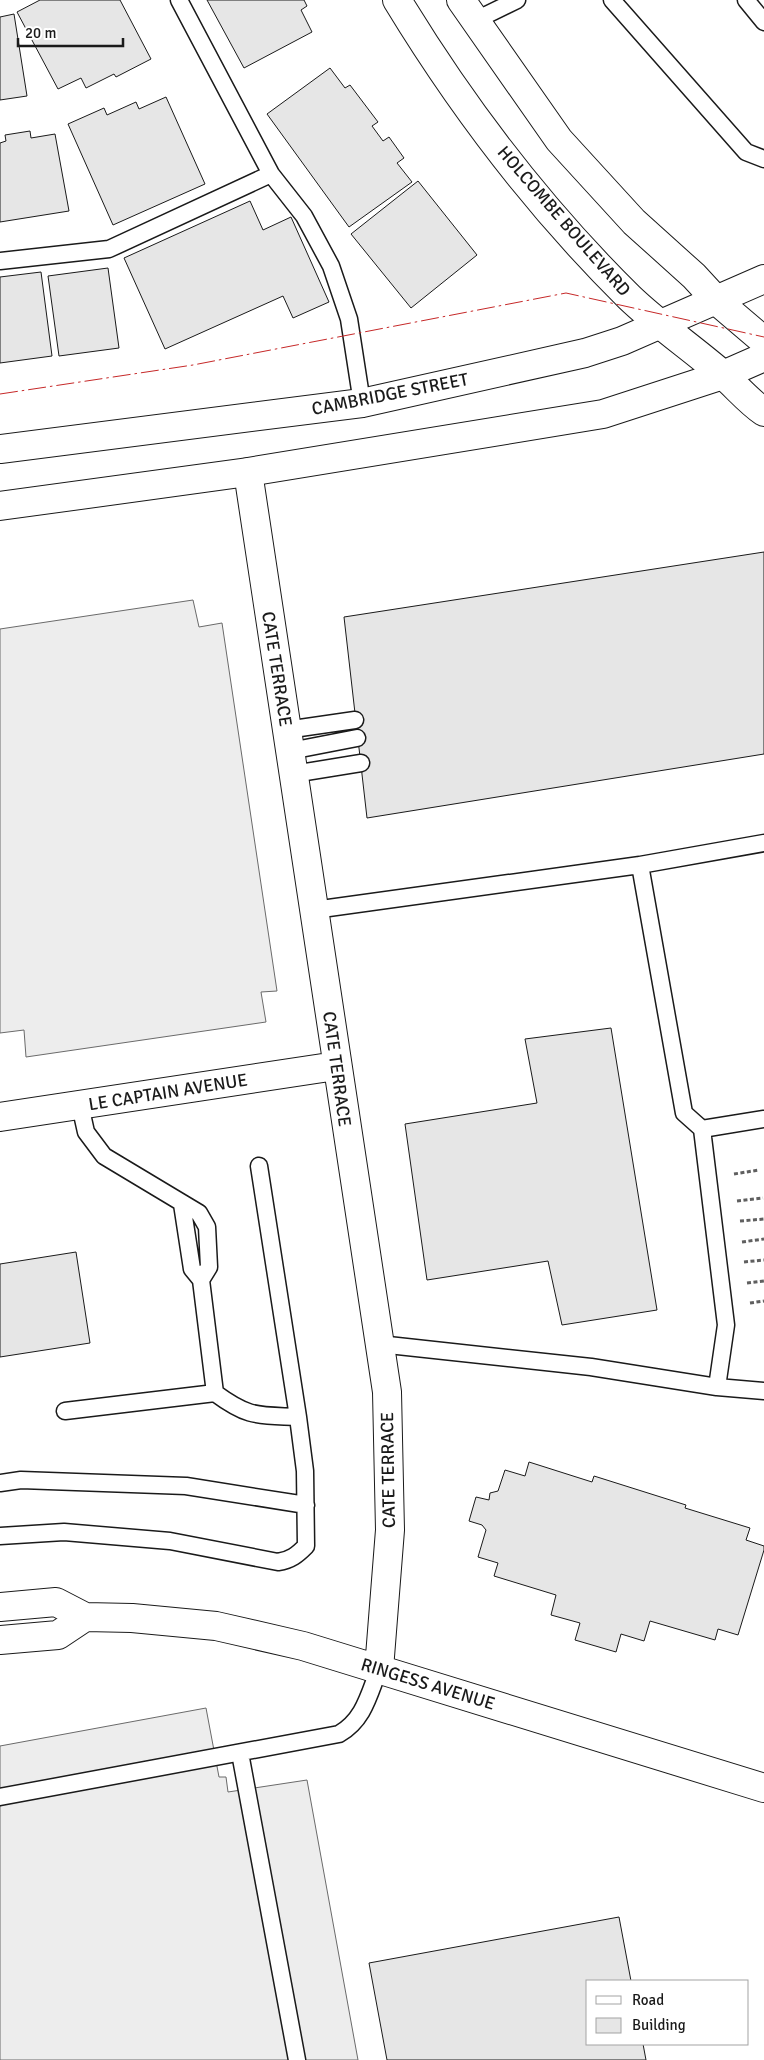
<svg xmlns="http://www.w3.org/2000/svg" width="764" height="2060" font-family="Signika,sans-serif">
<rect width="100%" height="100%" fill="#fff"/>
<path fill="#ededed" stroke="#6a6a6a" d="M193,600L199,627L222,623L277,991L261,992L266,1022L26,1057L24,1030L0,1033V629Z
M206,1708L219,1777H226L228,1792L307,1780L358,2060H0V1746Z"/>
<path fill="#e6e6e6" stroke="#1a1a1a" d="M40,0H120L151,59L116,77L114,74L86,88L81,78L58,89L17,12Z
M207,0H304L307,6L301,10L312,32L244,68Z
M14,14L27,96L0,100V17Z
M330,68L345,88L350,85L378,122L372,126L383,141L389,137L404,158L397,163L412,182L349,227L267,114Z
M166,97L205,184L113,225L68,124L104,108L107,115L136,102L139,109Z
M30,131L31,138L55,134L69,211L0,222V143L6,141L5,135Z
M418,181L477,255L411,308L351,234Z
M250,201L263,230L291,217L329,302L293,318L283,296L165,349L124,258Z
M108,268L119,348L59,356L48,276Z
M41,272L52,356L0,363V277Z
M764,552V754L367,818L344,617Z
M611,1028L657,1310L562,1325L548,1261L427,1280L405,1124L537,1103L525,1039Z
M76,1252L90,1343L0,1357V1264Z
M529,1462L592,1482L594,1476L686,1505L685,1508L750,1528L746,1540L764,1546V1550L738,1635L718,1629L715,1640L650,1621L644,1641L621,1634L616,1652L575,1640L580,1623L551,1615L556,1595L494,1576L498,1563L478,1557L486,1530L482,1525L469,1521L476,1497L489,1500L490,1493L498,1491L505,1470L525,1476Z
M619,1917L631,1981H588V2044H643L646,2060H387L369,1963Z"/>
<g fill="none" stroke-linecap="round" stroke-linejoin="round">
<g stroke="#1a1a1a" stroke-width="19">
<path id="lane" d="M179,0L271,174L304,216L331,266L349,319L362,403
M612,0L746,152L764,159
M746,0L764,22
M474,21L517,0
M0,261L109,249L271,174
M286,730L355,720
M290,751L357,738
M293,774L361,763
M640,865L684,1113L702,1129L726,1325L717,1387
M314,910L640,865L764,843
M80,1105L86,1132L104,1156L199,1213L207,1227L209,1267L201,1280L192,1269L182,1204
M702,1129L764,1119
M201,1280L215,1393C249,1418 257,1415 298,1417
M379,1344L591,1367L717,1387L764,1391
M65,1411L215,1393
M0,1483L21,1480L186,1486L306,1505
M0,1536L64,1532L170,1541L278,1562C291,1560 297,1555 306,1546L305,1471L298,1417L259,1166
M240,1753L297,2060
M0,1797L339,1734C364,1720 369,1694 379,1669"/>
</g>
<g stroke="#1a1a1a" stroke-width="30">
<path id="street" d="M248,472L387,1392L390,1530L379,1669
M0,1117L336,1066
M0,1607L56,1602L85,1617L132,1618L216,1626L303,1646L764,1788
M0,1640L58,1635L85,1617"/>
</g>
<g stroke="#1a1a1a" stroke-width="30">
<path id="secondary" d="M0,449L362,403L585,353L622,341L764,279
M0,506L248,472L603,414L723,375L764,357"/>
</g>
<g stroke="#1a1a1a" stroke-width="30">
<path id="primary" d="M397,0C462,107 540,209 629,297C658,325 692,348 722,374C737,387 748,401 764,412
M461,0L559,140L634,222L694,276L717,301L764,341"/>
</g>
<path stroke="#5f5f5f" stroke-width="3" stroke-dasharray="4 2.5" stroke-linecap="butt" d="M734,1174L759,1170
M737,1201L763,1198
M740,1221L764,1219
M742,1242L764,1239
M744,1262L764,1260
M747,1283L764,1281
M750,1303L764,1301"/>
<use href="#lane" stroke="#fff" stroke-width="16"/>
<use href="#street" stroke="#fff" stroke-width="28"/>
<use href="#secondary" stroke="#fff" stroke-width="28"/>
<use href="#primary" stroke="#fff" stroke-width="28"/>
<path stroke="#c62828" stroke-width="1" stroke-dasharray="18 4 2.5 4" stroke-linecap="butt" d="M0,394L193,365L566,293L764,337"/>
</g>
<g text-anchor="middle" stroke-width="4" stroke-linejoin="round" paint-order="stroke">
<g font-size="18" fill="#1a1a1a" stroke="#fff">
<text transform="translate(564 221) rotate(49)" y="6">HOLCOMBE BOULEVARD</text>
<text transform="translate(390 394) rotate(-11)" y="6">CAMBRIDGE STREET</text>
<text transform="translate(277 669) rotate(81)" y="6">CATE TERRACE</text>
<text transform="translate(337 1069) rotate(82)" y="6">CATE TERRACE</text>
<text transform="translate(168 1092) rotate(-9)" y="6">LE CAPTAIN AVENUE</text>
<text transform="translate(388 1470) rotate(-91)" y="6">CATE TERRACE</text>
<text transform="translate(428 1684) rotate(17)" y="6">RINGESS AVENUE</text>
</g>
</g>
<rect x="586" y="1980" width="162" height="65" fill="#ffffff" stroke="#a3a3a3"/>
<rect x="596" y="1996" width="25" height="8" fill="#ffffff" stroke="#a3a3a3"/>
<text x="632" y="2005" font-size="15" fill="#1a1a1a">Road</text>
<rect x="596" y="2018" width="25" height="15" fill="#e6e6e6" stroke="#a3a3a3"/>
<text x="632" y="2030" font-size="15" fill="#1a1a1a">Building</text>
<path d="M18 38v8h105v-8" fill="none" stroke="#1a1a1a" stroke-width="2.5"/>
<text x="25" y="38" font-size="15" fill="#1a1a1a" stroke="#ffffff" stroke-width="4" paint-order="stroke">20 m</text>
</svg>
